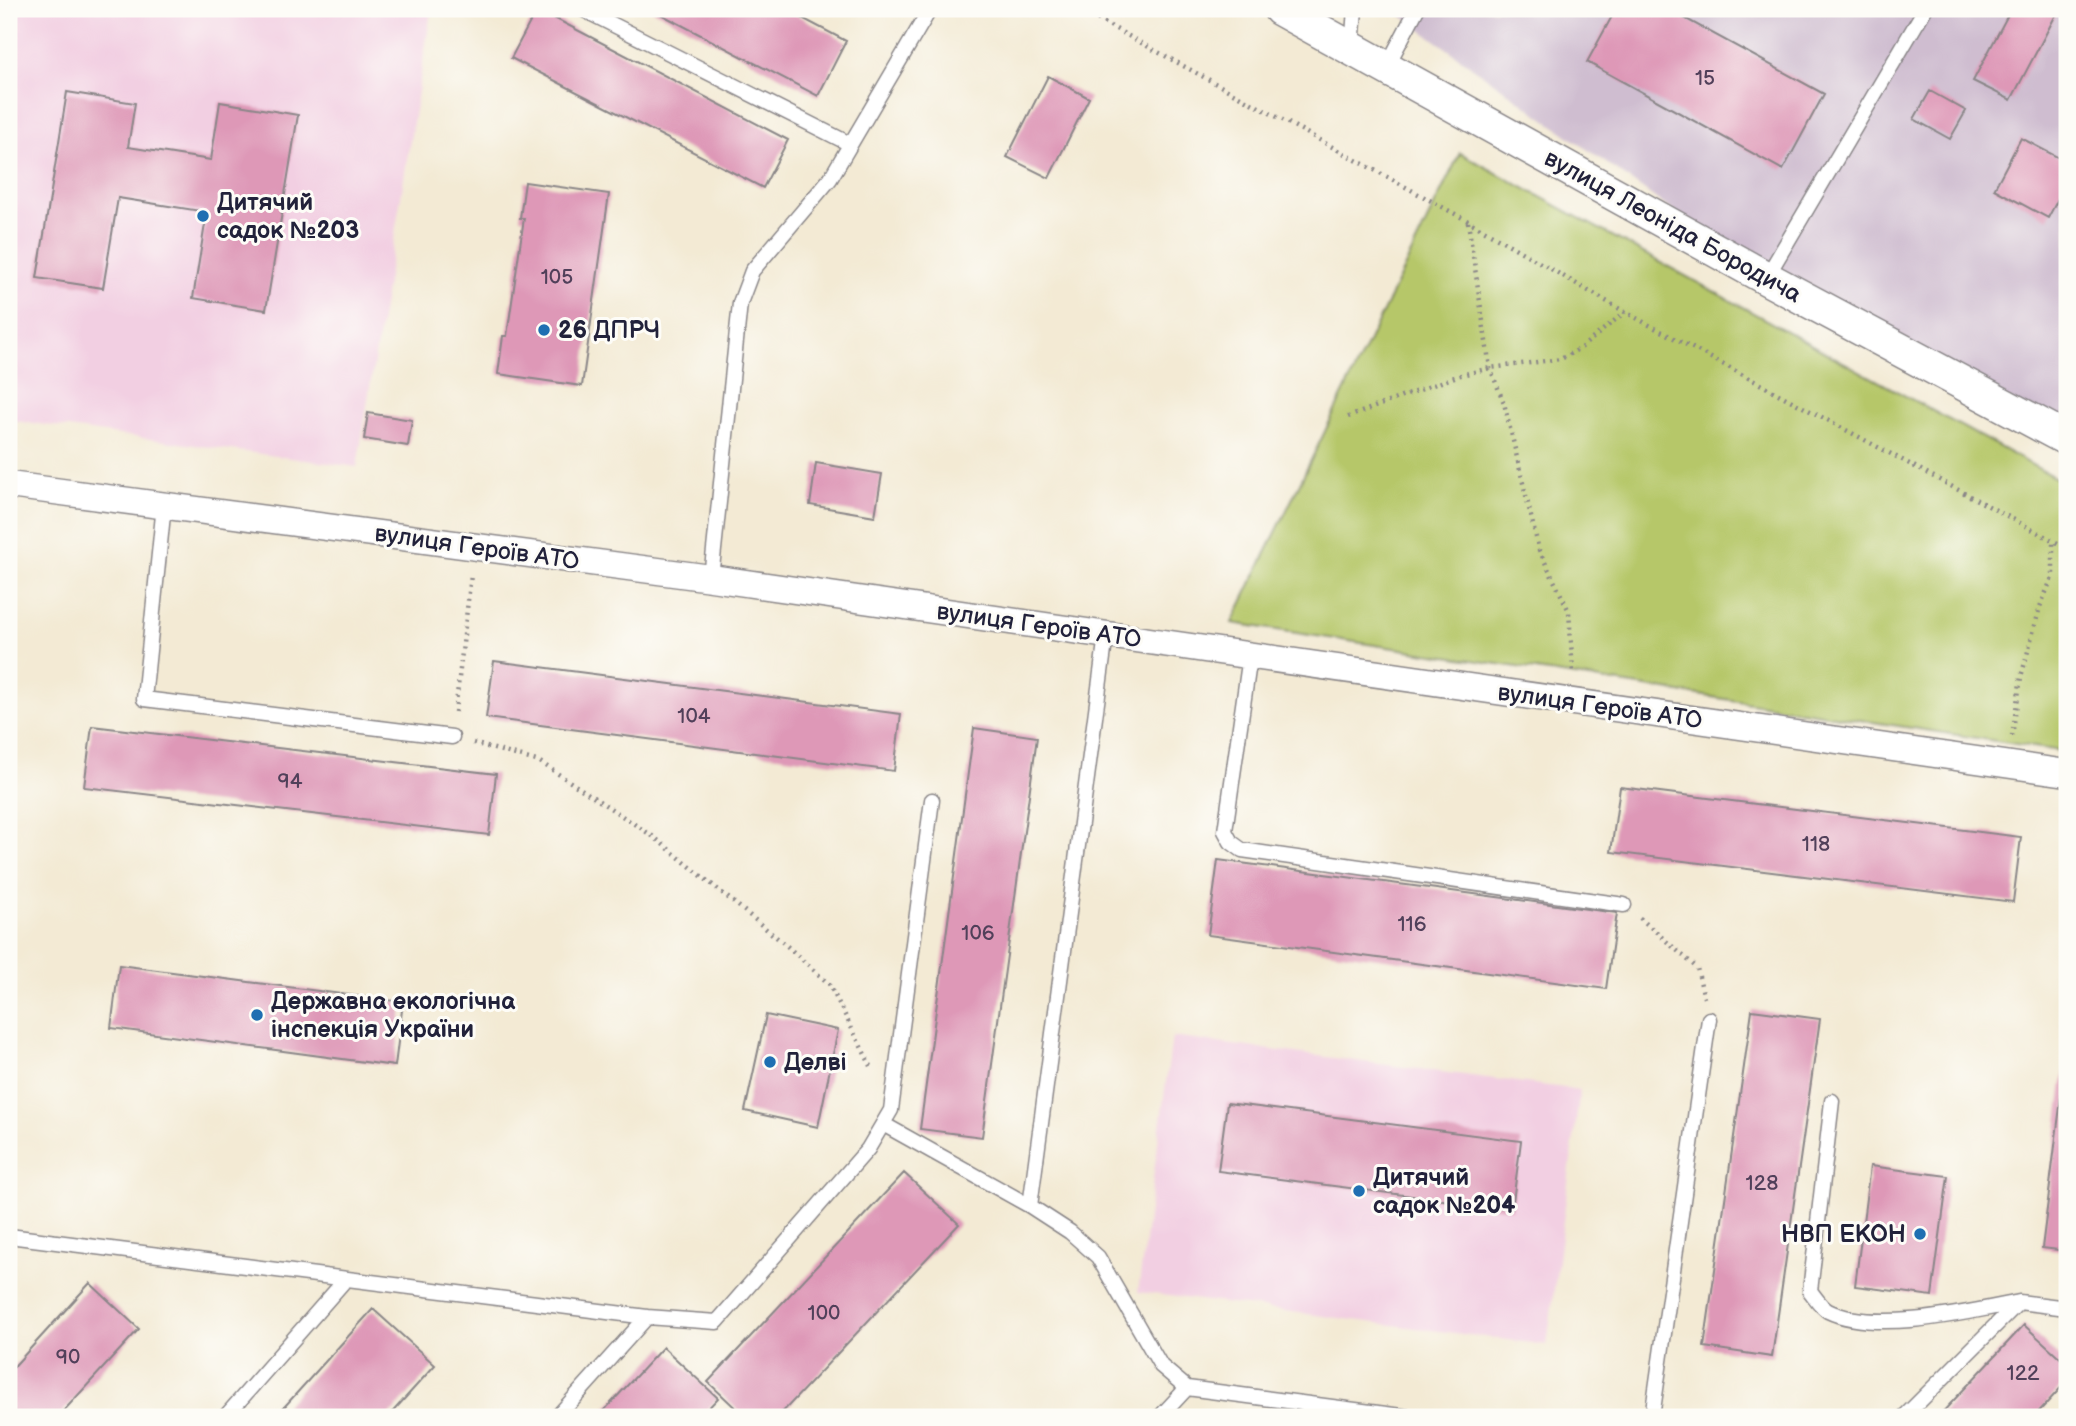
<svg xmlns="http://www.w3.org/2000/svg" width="2076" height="1426" font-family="'Balsamiq Sans',sans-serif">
<rect width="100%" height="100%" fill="#fdfcf7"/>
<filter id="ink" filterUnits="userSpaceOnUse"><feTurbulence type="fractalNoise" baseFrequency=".0143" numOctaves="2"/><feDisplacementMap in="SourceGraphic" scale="14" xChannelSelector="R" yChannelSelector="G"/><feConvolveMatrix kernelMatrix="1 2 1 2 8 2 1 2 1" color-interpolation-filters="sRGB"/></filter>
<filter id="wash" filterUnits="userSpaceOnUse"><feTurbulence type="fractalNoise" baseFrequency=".00686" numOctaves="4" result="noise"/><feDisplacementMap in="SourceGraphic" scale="28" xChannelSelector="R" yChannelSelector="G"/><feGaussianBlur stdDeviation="1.57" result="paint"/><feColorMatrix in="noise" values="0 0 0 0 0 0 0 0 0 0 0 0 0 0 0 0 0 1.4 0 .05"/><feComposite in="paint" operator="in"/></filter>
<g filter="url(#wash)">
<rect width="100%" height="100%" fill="#f3ead4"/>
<path fill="#f2cfe2" d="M9,9H412L431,12L357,467L9,420Z
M1172,1037L1580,1090L1547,1345L1138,1292Z"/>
<path fill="#cfbdd0" d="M1397,9H2067V439L1766,278L1396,12Z"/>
<path fill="#b6c769" stroke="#6c7452" stroke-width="2" d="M1460,153L2067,484V752L1232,623Z"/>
<g id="blocks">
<path fill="#de98b7" d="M537,9L788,140L763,188L511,58Z
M651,9H785L846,41L818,96Z
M1616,9H1668L1824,94L1783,170L1587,62Z
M2006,9H2059L2011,100L1973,81L2010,11Z
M1048,76L1089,98L1049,178L1007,157Z
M1930,91L1966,111L1950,139L1914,119Z
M67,92L135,103L128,147L211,160L220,102L298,115L266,310L193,298L207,212L118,198L103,288L37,278Z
M2021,138L2067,162V182L2048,218L1994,189Z
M525,182L609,194L582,386L498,374L503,336H507L524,218H520Z
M368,413L412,420L408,446L364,439Z
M816,463L882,474L875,516L810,505Z
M494,661L901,714L894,771L486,718Z
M92,726L496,774L489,835L84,787Z
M974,728L1037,737L982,1137L920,1129Z
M1620,787L2021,837L2013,902L1611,852Z
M1218,860L1617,913L1606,989L1208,935Z
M119,965L403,1002L395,1066L111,1028Z
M1752,1010L1820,1019L1772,1357L1704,1347Z
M766,1015L838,1030L818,1127L745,1111Z
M2066,1059H2067V1251L2042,1248Z
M1227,1103L1521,1141L1512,1209L1218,1171Z
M1870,1166L1948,1176L1932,1296L1855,1286Z
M904,1173L959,1224L778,1417H745L708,1382Z
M90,1283L139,1329L58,1417H9V1372Z
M373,1309L435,1365L388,1417H275Z
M2024,1325L2067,1364V1381L2034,1417H1938Z
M663,1347L718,1398L700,1417H598Z"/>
</g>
</g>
<g filter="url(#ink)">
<use href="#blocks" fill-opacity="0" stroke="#8a8688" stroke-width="2"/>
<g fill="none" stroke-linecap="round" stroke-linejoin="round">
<g stroke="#8a8688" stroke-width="17">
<path id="service" d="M582,9L850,144
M1352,48L1355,9
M1386,68L1417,9
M1766,278L1925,9
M164,505L144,699L452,737
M711,578L740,303L752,271L830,179L930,9
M1250,656L1225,831L1231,842L1242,850L1624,905
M1832,1101L1810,1291C1815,1297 1821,1307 1828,1311C1875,1334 1969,1312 2019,1302
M883,1124L1030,1206L1070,1232L1098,1257L1161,1366L1187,1388L1409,1417
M1030,1206L1106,635
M9,1236L647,1317
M225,1417L346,1279
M557,1417L647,1317L717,1322L868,1149L891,1110L932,800
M1160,1417L1187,1388
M1652,1417L1709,1019
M1904,1417L2019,1302L2067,1308"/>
</g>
<g stroke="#8a8688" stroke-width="29">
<path id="minor" d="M9,485L711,578L2067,773"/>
</g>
<g stroke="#8a8688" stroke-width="36">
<path id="tertiary" d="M1280,9L1766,278L2067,439"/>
</g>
<path stroke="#8a8688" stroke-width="4.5" stroke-dasharray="2 5" stroke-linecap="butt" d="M1079,9L1468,221L1625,312L2067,548
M1468,222L1490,368L1504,403L1539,550L1569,611L1573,673
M1348,417L1457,376L1490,368L1561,359L1582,347L1625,312
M455,712L471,575
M2012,736L2021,677L2040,607L2053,575V540
M473,743L540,762L654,837L787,946L829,984L871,1066
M1640,918L1697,968L1704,998"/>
<use href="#service" stroke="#fff" stroke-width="14"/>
<use href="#minor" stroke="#fff" stroke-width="26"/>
<use href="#tertiary" stroke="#fff" stroke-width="33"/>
</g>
</g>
<g fill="#1f6fb2" stroke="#fdfcf7" stroke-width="2.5">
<circle cx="203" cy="216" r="7"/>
<circle cx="544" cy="330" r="7"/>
<circle cx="257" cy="1015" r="7"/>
<circle cx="770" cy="1062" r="7"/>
<circle cx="1359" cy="1191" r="7"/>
<circle cx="1920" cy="1234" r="7"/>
</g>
<g text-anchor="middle" stroke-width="6" stroke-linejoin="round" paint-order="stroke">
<g font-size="21" fill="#51405a">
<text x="1705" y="85">15</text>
<text x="557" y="284">105</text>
<text x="694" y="723">104</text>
<text x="290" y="788">94</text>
<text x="1816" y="851">118</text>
<text x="1412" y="931">116</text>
<text x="978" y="940">106</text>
<text x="1762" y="1190">128</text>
<text x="824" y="1320">100</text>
<text x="68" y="1364">90</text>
<text x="2023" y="1380">122</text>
</g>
<g font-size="24" font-weight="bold" fill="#22223b" stroke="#fdfcf7" text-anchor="start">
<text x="217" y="210">Дитячий<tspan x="217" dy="28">садок №203</tspan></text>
<text x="558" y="338">26 ДПРЧ</text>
<text x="271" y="1009">Державна екологічна<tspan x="271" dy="28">інспекція України</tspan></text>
<text x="784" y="1070">Делві</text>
<text x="1373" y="1185">Дитячий<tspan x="1373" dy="28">садок №204</tspan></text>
<text x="1906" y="1242" text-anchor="end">НВП ЕКОН</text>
</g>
<g font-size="24" fill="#22223b" stroke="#fdfcf7">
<text transform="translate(1673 226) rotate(29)" y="8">вулиця Леоніда Бородича</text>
<text transform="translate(477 547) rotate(8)" y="8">вулиця Героїв АТО</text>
<text transform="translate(1039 625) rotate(8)" y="8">вулиця Героїв АТО</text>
<text transform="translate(1600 706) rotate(8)" y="8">вулиця Героїв АТО</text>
</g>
</g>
<rect width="2076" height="1426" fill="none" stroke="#fdfcf7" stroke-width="35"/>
</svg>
